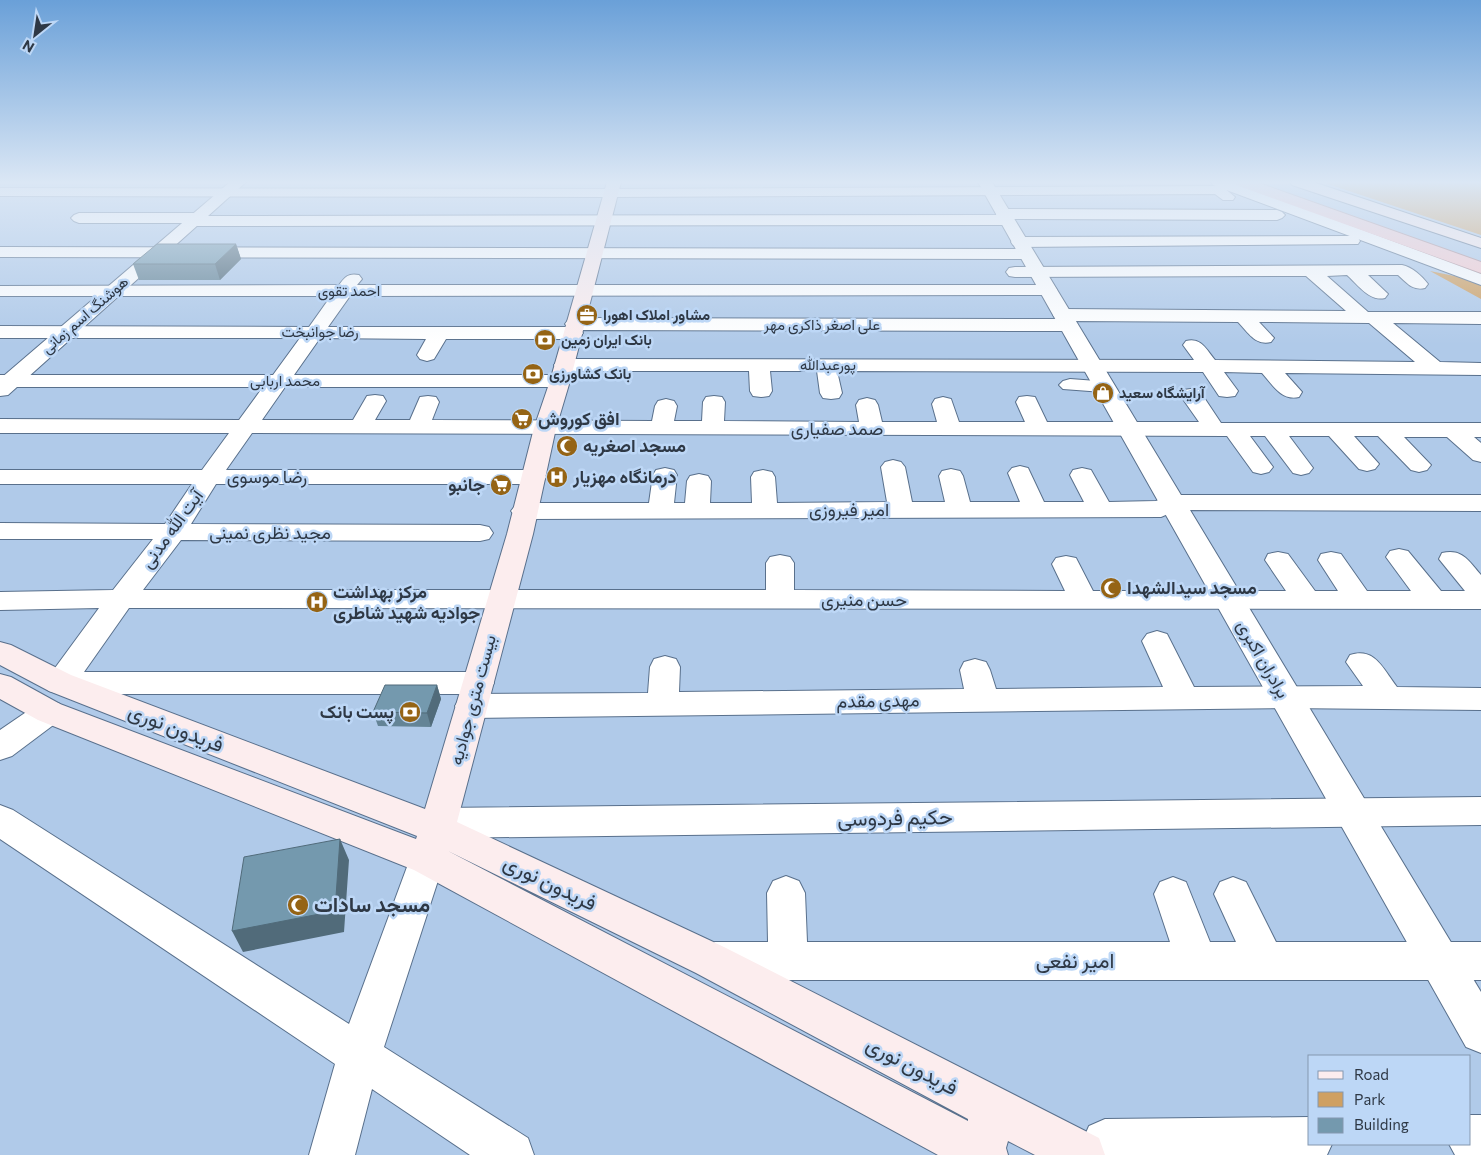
<svg xmlns="http://www.w3.org/2000/svg" width="1481" height="1155" font-family="Commissioner,Vazirmatn,sans-serif">
<rect width="100%" height="100%" fill="#b0cae9"/>
<path fill="#cfa062" d="M1322,182H1481V235Z
M1430,271L1469,279L1481,284V299Z"/>
<g fill="none" stroke-linecap="round" stroke-linejoin="round">
<g stroke="#59708c" stroke-width="2">
<path id="minor" d="M1218,186L1223,187L1235,197L1233,200H1223L1215,194L611,197L0,196V188L611,189Z
M1003,209L1277,210L1282,212L1285,215L1282,218L1277,220L1013,219L1011,223L1006,225L195,226L188,223H79L74,221L71,218L74,215L79,213H198L205,216L996,215L998,211Z
M1352,236L1358,238L1360,241L1358,244L1019,247L1013,245L1011,242L1013,239L1019,237Z
M0,247L1026,249L1032,250L1034,254L1032,258L1026,259L0,257Z
M1402,265C1412,267 1422,276 1428,284L1425,288C1413,291 1407,283 1398,275H1368L1388,294L1385,298C1370,302 1358,285 1347,275L1327,276L1368,312H1481V324L1393,323L1440,362L1481,363V375L1285,373L1302,392L1299,397C1281,401 1273,385 1262,373L1224,372L1238,391L1235,396L1227,397L1219,396L1203,372L837,371L842,393L839,398L831,399L823,398L820,393L817,371H770L772,391L769,396L761,397L753,396L750,391L749,371H564L557,369L554,365L557,361L564,359L1194,360L1183,345L1186,341C1201,337 1206,349 1215,360L1415,362L1369,323L1259,322L1274,338L1271,342C1255,346 1248,332 1238,322L1074,321L1078,325L1075,329L1068,331L580,330L583,333L580,337L573,339H446L434,359L427,361L420,359L417,355L426,339L320,338L294,375H560L567,377L570,381L567,385L560,387H285L262,420H353L367,396L375,395L383,396L386,401L375,420H410L420,397L428,396L436,397L439,402L432,420L652,421L655,406L658,401L666,399L674,401L677,406L674,421H702L703,402L706,397L714,396L722,397L725,402L724,421L859,422L856,405L859,400L867,398L875,400L878,405L882,422H937L932,404L935,399L943,397L951,399L959,422H1025L1016,402L1019,397L1027,396L1035,397L1047,422H1199L1180,395L1183,390L1191,389L1199,390L1221,423H1481V437H1474L1481,443V462L1473,460L1447,437H1404L1431,465L1427,470L1419,472L1411,470L1378,436H1354L1379,464L1375,469L1367,471L1359,469L1329,436H1289L1313,468L1309,473L1301,475L1293,473L1265,436H1250L1273,467L1269,472L1261,474L1253,472L1227,436L252,433L226,470H534L543,472L546,477L543,482L534,484H216L191,524L480,525L489,527L493,533L489,539L480,541L181,540L143,590H766V563L770,557L780,555L790,557L794,563V590L1065,591L1052,564L1056,558L1066,556L1076,558L1093,591H1286L1265,560L1268,554L1278,552L1288,554L1315,591H1338L1318,560L1321,554L1331,552L1341,554L1367,591H1411L1386,557L1390,551L1399,549L1408,551L1441,591H1465L1439,559L1442,553C1462,548 1469,561 1481,575V609L129,608L84,672H478L489,675L494,683L489,691L478,694H60L49,691L44,683L99,608L0,610V592L113,590L153,539H0V523L165,524L192,484H0V470H202L229,433H0V419L239,420L263,387H0V375H273L300,338H0V326L309,327L331,296H0V286L339,285C345,277 348,273 359,275L362,279L357,285H1048L1054,286L1057,290L1054,294L1048,295L350,296L328,327H568L565,324L568,320L575,318L1057,319L1053,315L1055,311L1062,309L1346,311L1306,276L1015,277L1009,276L1006,272L1009,268L1015,267Z
M1070,379L1110,382L1114,386L1110,390L1103,392L1063,389L1059,385L1063,381Z
M893,460L901,462L905,467L912,502H945L939,476L942,471L951,469L960,471L963,476L970,502H1020L1008,473L1012,468L1020,466L1028,468L1044,502H1084L1070,475L1073,470L1082,468L1091,470L1109,502L1156,501L1172,495H1481V511L1177,510L1161,517L524,519L515,516L511,511L515,506L524,503H649L653,475L656,470L665,468L674,470L677,475L674,503H685L687,481L690,476L699,474L708,476L711,481L710,503H752L751,477L754,472L763,470L772,472L775,477L777,503L887,502L881,467L885,462Z
M1157,631L1167,634L1194,687L1363,686L1346,662L1350,655C1375,647 1383,669 1397,687L1481,688V710L1285,708L471,718L460,714L455,706L460,698L471,694L648,693L650,667L654,659L665,656L676,659L680,667L679,692L964,689L960,670L964,662L975,659L986,662L990,670L996,689L1163,687L1142,641L1147,634Z
M49,700L60,704L65,712L60,720L12,756L0,760V730L38,704Z
M1481,797V825L439,838L426,833L421,823L426,813L439,808Z
M0,805L13,810L349,1024L414,848L427,843L440,848L445,859L384,1047L528,1138L534,1155H470L372,1089L355,1155H309L335,1064L0,839Z
M786,876L799,881L805,893L807,942H1170L1154,894L1160,882L1173,877L1186,882L1210,942H1236L1214,894L1220,882L1233,877L1246,882L1276,942H1481V980H715L701,974L695,961L701,948L715,942H768L767,893L773,881Z
M1470,1115H1481V1155H1455L1449,1144H1470Z
M1310,1117V1144H1332L1327,1155H1087L1082,1142L1089,1126L1105,1119Z"/>
</g>
<g stroke="#59708c" stroke-width="2">
<path id="tertiary" d="M230,182H246L8,395L0,396V379Z
M978,182H992L1481,992V1053L1466,1047Z
M1211,182H1233L1481,274V285L1213,185Z"/>
</g>
<g stroke="#59708c" stroke-width="2">
<path id="secondary" d="M607,182H621L570,381L556,428L533,534L457,822L724,947L1099,1138L1105,1155H1035L1008,1141L1006,1148L1008,1155H938L414,870L38,720L0,699V674L11,677L60,704L416,839L417,836L49,691L0,665V642L11,645L71,675L425,809L507,534L534,428L550,381ZM448,851L696,973L968,1119V1121Z
M1290,182H1313L1481,238V248L1292,185Z"/>
</g>
<g stroke="#b09299" stroke-width="2">
<path id="trunk" d="M1234,182H1256L1481,262V273L1236,185Z"/>
</g>
<use href="#minor" fill="#fff" fill-rule="evenodd"/>
<use href="#tertiary" fill="#fff" fill-rule="evenodd"/>
<use href="#secondary" fill="#fcedee" fill-rule="evenodd"/>
<use href="#trunk" fill="#f8ced2" fill-rule="evenodd"/>
</g>
<path fill="#648496" d="M236,244L241,259L220,280H139L133,264Z
M437,685L441,699L431,727L378,726L373,712Z"/>
<path fill="#516b7a" d="M236,244L241,259L220,280L215,264Z
M437,685L441,699L431,727L427,713Z
M340,839L349,860L344,932L243,952L232,931Z"/>
<path fill="#7499ae" stroke="#516b7a" d="M157,244H236L215,264H133Z
M385,685H437L427,713L373,712Z
M340,839L335,911L232,931L244,857Z"/>
<linearGradient id="sky" x2="0" y2="1"><stop stop-color="#6aa0d8"/><stop offset="0.53" stop-color="#dbe7f5"/><stop offset="1" stop-color="#dbe7f5" stop-opacity="0"/></linearGradient>
<rect width="1481" height="344" fill="url(#sky)"/>
<defs>
<g id="office-disc" transform="scale(1.125)"><circle r="9.5" fill="#956415" stroke="#bdd7f6"/><path d="M-6-3h4V-5.5h4V-3h4V5H-6ZM-1-4.5V-3h2v-1.5ZM-6 0V1H6V0Z" fill="#fff"/></g>
<g id="bank-disc" transform="scale(1.125)"><circle r="9.5" fill="#956415" stroke="#bdd7f6"/><path d="M-6-4H6V4H-6ZM0-2.3a2.3 2.3 0 1 0 0 4.6a2.3 2.3 0 1 0 0-4.6Z" fill="#fff"/></g>
<g id="shop-disc" transform="scale(1.125)"><circle r="9.5" fill="#956415" stroke="#bdd7f6"/><path d="M-5-2.5h2.3a2.7 3.5 0 0 1 5.4 0H5L5.5 6h-11ZM-1.5-2.5h3a1.5 2.3 0 0 0-3 0Z" fill="#fff"/></g>
<g id="supermarket-disc" transform="scale(1.125)"><circle r="9.5" fill="#956415" stroke="#bdd7f6"/><path d="M-6-5.5h2.5l.6 2H6L4.5 2H-2.5L-4.4-4H-6ZM-1.5 3.2a1.3 1.3 0 1 0 .1 0ZM3 3.2a1.3 1.3 0 1 0 .1 0Z" fill="#fff"/></g>
<g id="mosque-disc" transform="scale(1.125)"><circle r="9.5" fill="#956415" stroke="#bdd7f6"/><path d="M3.5-4.9A6 6 0 1 0 3.5 4.9A5 5 0 1 1 3.5-4.9Z" fill="#fff"/></g>
<g id="hospital-disc" transform="scale(1.125)"><circle r="9.5" fill="#956415" stroke="#bdd7f6"/><path d="M-5-5h3v3.5h4V-5h3V5h-3V1.5h-4V5h-3Z" fill="#fff"/></g>
</defs>
<g fill-rule="evenodd">
<use href="#office-disc" x="587" y="315"/>
<use href="#bank-disc" x="545" y="340"/>
<use href="#bank-disc" x="533" y="374"/>
<use href="#shop-disc" x="1103" y="393"/>
<use href="#supermarket-disc" x="522" y="419"/>
<use href="#mosque-disc" x="567" y="446"/>
<use href="#hospital-disc" x="557" y="477"/>
<use href="#supermarket-disc" x="501" y="485"/>
<use href="#mosque-disc" x="1111" y="588"/>
<use href="#hospital-disc" x="317" y="602"/>
<use href="#bank-disc" x="410" y="712"/>
<use href="#mosque-disc" x="298" y="905"/>
</g>
<g text-anchor="middle" stroke-width="5" stroke-linejoin="round" paint-order="stroke">
<g font-size="15" fill="#2e3845" stroke="#bdd7f6">
<text x="349" y="296">احمد تقوی</text>
<text transform="translate(85 315) rotate(-41)" y="5">هوشنگ اسم زمانی</text>
<text x="822" y="330">علی اصغر ذاکری مهر</text>
<text x="320" y="337">رضا جوانبخت</text>
<text x="828" y="370">پورعبدالله</text>
<text x="285" y="386">محمد اربابی</text>
</g>
<g font-size="15" font-weight="bold" fill="#2e3845" stroke="#bdd7f6" text-anchor="start">
<text x="603" y="320">مشاور املاک اهورا</text>
<text x="561" y="345">بانک ایران زمین</text>
<text x="549" y="379">بانک کشاورزی</text>
<text x="1119" y="398">آرایشگاه سعید</text>
</g>
<g font-size="18" font-weight="bold" fill="#2e3845" stroke="#bdd7f6" text-anchor="start">
<text x="538" y="425">افق کوروش</text>
<text x="583" y="452">مسجد اصغریه</text>
<text x="573" y="483">درمانگاه مهزیار</text>
<text x="485" y="491" text-anchor="end">جانبو</text>
<text x="1127" y="594">مسجد سیدالشهدا</text>
<text x="333" y="598">مرکز بهداشت<tspan x="333" dy="21">جوادیه شهید شاطری</tspan></text>
<text x="394" y="718" text-anchor="end">پست بانک</text>
</g>
<g font-size="18" fill="#2e3845" stroke="#bdd7f6">
<text x="837" y="435">صمد صفیاری</text>
<text x="267" y="483">رضا موسوی</text>
<text x="849" y="516">امیر فیروزی</text>
<text transform="translate(172 529) rotate(-54)" y="6">آیت‌ الله مدنی</text>
<text x="270" y="539">مجید نظری نمینی</text>
<text x="864" y="606">حسن منیری</text>
<text transform="translate(1263 659) rotate(60)" y="6">برادران اکبری</text>
<text transform="translate(473 700) rotate(-75)" y="6">بیست متری جوادیه</text>
<text transform="translate(878 701) rotate(-1)" y="6">مهدی مقدم</text>
</g>
<g font-size="21" fill="#2e3845" stroke="#bdd7f6">
<text transform="translate(176 728) rotate(21)" y="7">فریدون نوری</text>
<text transform="translate(895 818) rotate(-1)" y="7">حکیم فردوسی</text>
<text transform="translate(550 883) rotate(26)" y="7">فریدون نوری</text>
<text x="1075" y="968">امیر نفعی</text>
<text transform="translate(912 1066) rotate(28)" y="7">فریدون نوری</text>
</g>
<g font-size="21" font-weight="bold" fill="#2e3845" stroke="#bdd7f6" text-anchor="start">
<text x="314" y="912">مسجد سادات</text>
</g>
</g>
<rect x="1308" y="1055" width="162" height="90" fill="#bdd7f6" stroke="#8497af"/>
<rect x="1318" y="1071" width="25" height="8" fill="#fcedee" stroke="#8497af"/>
<text x="1354" y="1080" font-size="15" fill="#2e3845">Road</text>
<rect x="1318" y="1092" width="25" height="15" fill="#cfa062" stroke="#8497af"/>
<text x="1354" y="1105" font-size="15" fill="#2e3845">Park</text>
<rect x="1318" y="1118" width="25" height="15" fill="#7499ae" stroke="#8497af"/>
<text x="1354" y="1130" font-size="15" fill="#2e3845">Building</text>
<g transform="translate(35 35) rotate(210)" stroke="#bdd7f6" stroke-width="4" paint-order="stroke">
<path d="M0-4L9 19L0 12L-9 19Z" fill="#2e3845"/>
<text y="-8" font-size="14" font-weight="bold" text-anchor="middle" fill="#2e3845">N</text>
</g>
</svg>
